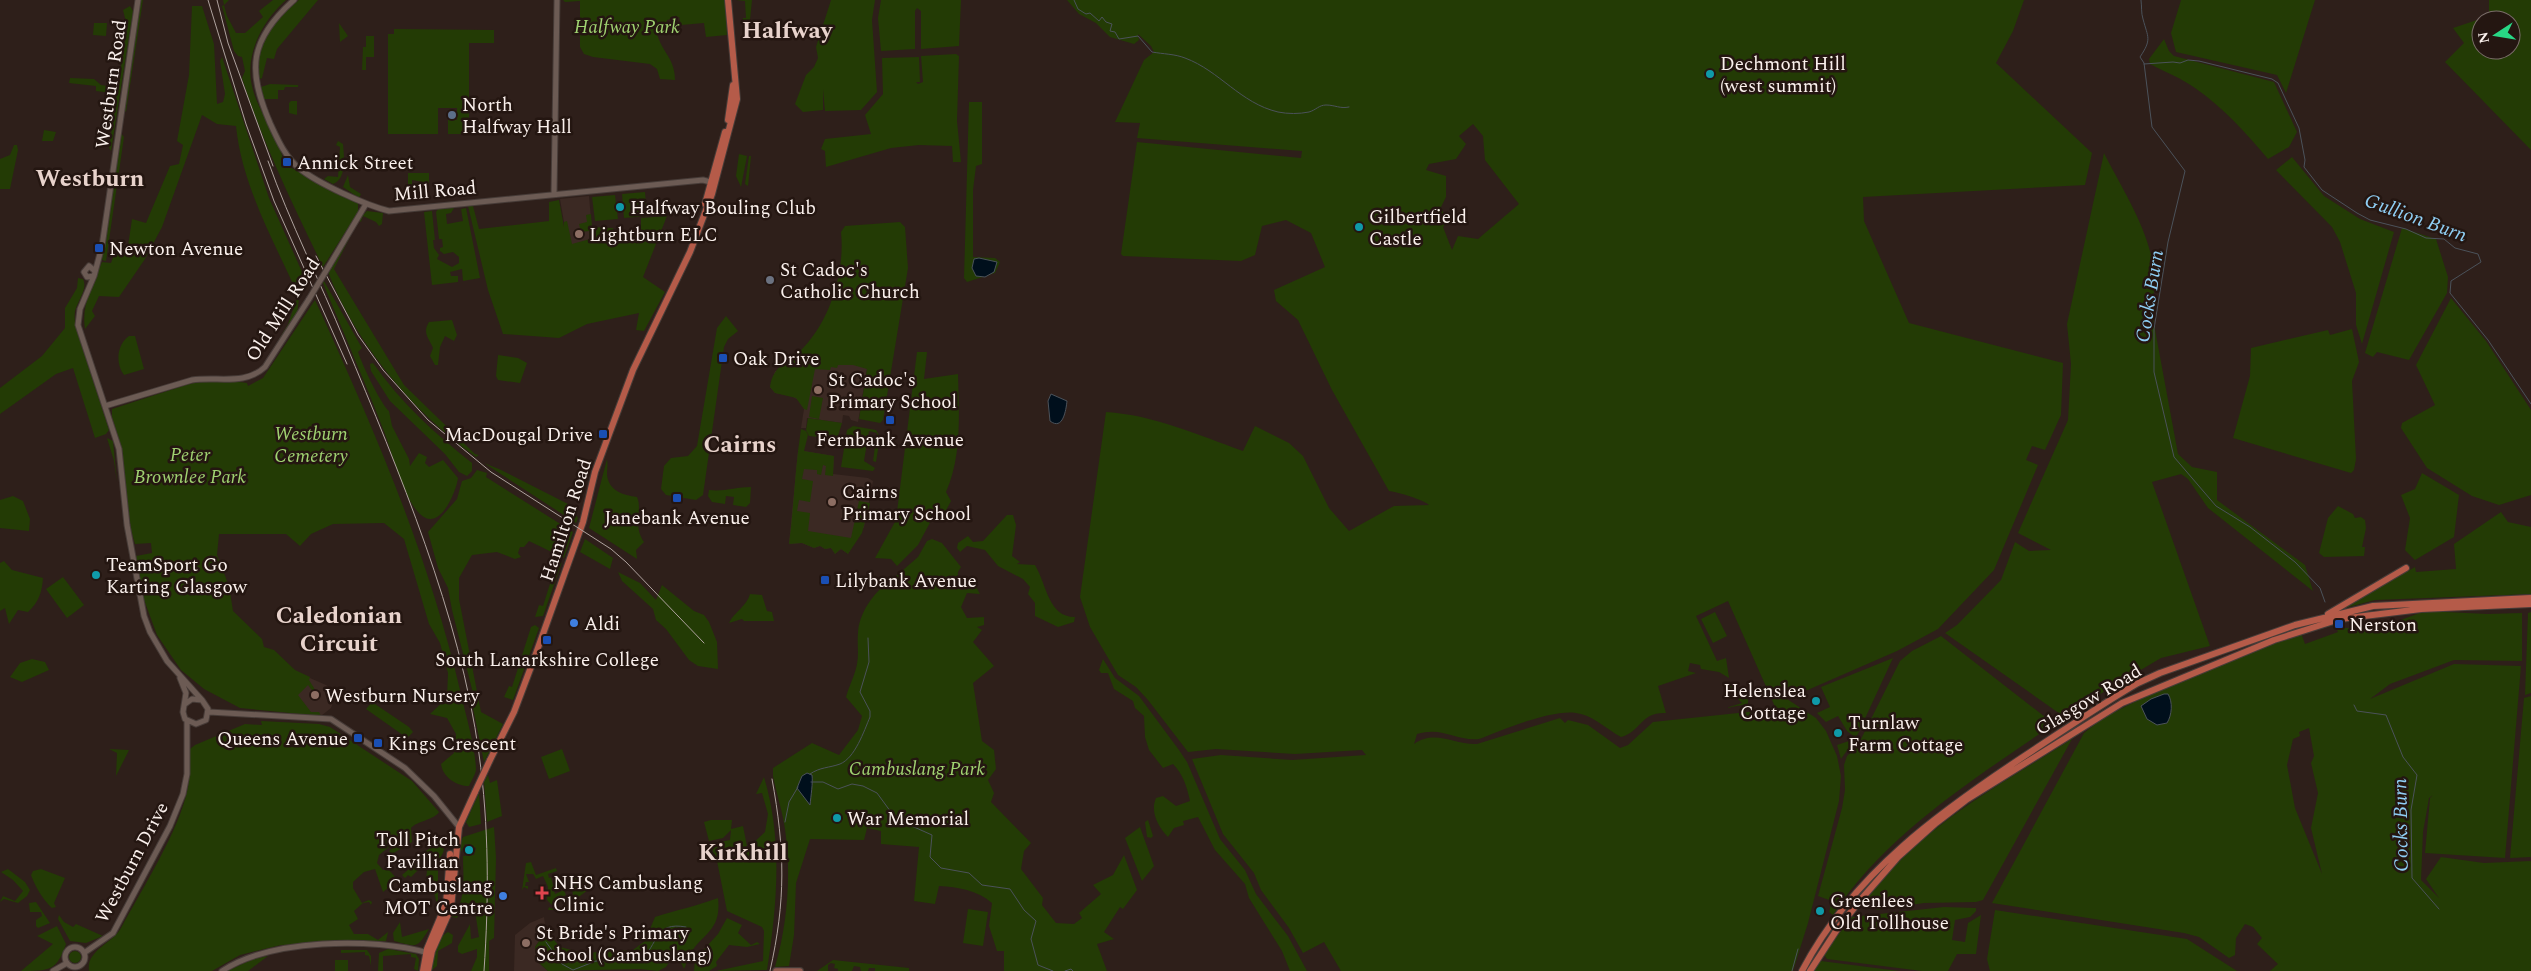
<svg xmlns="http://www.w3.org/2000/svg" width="2531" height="971" font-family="Spectral,serif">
<rect width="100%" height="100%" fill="#2e1f1a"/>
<path fill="#3b2923" d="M589,196L593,242L571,263L560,199Z
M869,357L858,422L851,420L849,416L843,415L842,423L807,418L806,428H801L804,409L798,400L792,396L775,393L770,387L775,371Z
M798,450L834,456L833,474L868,478L873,481L864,527L848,554L841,549L835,554L831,548L825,549L820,546L814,548L802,543L789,544Z
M303,675L326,685L336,694L331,708L321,716L306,714L291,687Z
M544,917L546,931L535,947L539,963L548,971H514L515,935L530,923Z"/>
<path fill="#233b05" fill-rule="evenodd" d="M139,0H143L126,112L124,110Z
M223,0H229L224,5L227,16L236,33H245L263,17L259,11L273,0H286C262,21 243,57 253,90C258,109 271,125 278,143C281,150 282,158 286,165L358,203V212L323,267C293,205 263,143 242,78L245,71L242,57L238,56L234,51L222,6L224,5Z
M299,0H318L277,49L274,59L267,58L262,78L258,80C257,43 271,23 299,0Z
M563,0H725L727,35L706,37L704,23L681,25L679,17L667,20V28H656C659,51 675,56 675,80L660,79L657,69L650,64L593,57L584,54L580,47V1L565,2Z
M736,0H752L750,20L743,21V18H746L745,1Z
M831,0H875L872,20L877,92L861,110L825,111L823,89V110L803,112L795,104L806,75L814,67L818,58L816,47Z
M881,0H961L959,46L921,49V11L917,8L915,11V49L881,51L878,18Z
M1067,0H2024L2013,31L1996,63L2092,153L2085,185L1863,197L1864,221L1909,323L2063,363L2061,415L2045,450L2032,446L2026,460L2038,465L1994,570L1938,629L1897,651L1787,699L1816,718L1826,731L1837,756L1841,776L1839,801L1808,923L1793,971H1341L1324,942L1303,953L1289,928L1261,890L1254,873L1223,834L1192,759L1221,755L1292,760L1366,755L1362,750L1295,754L1216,749L1188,752L1148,700L1136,687L1118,675L1090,627L1080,597L1106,412C1154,415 1198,435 1243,451L1255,426L1289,443L1303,456L1329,508L1349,531L1394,506L1429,505C1424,500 1398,492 1389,491L1332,390L1298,320L1276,301L1274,290L1325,267L1311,233L1286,220L1262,226L1255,255L1241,261L1123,256L1121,254L1137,142L1301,158L1302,151L1137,138L1140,123L1115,122L1144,60L1154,52L1151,46L1138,34L1139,40L1134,44L1110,37L1096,23L1079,14ZM1473,124L1483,136L1485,160L1519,204L1478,239L1458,236L1452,250L1443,227L1447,222L1441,207L1446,197V176L1426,170L1429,164L1456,159L1466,144L1459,136ZM1728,601L1776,709L1653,722L1628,745L1620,748L1588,725L1568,720L1565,723L1560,718L1477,744C1454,745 1435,729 1414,744L1417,734C1443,726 1455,741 1479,739C1502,730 1558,706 1581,714C1596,718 1608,730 1621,737C1641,732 1640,712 1666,713L1658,686L1696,673L1688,671L1690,663L1700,665L1701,669L1719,672L1729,678L1726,658L1717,661L1696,616Z
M2181,0H2315L2286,93L2277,75L2176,52L2171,33Z
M2489,0H2531V150L2445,62L2464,43L2453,28L2489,16ZM2481,20H2511V50H2481Z
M130,6L133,11L132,18L111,151L109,148L127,26L123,10Z
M192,6H202L214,44L217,104L223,102L225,94L220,61L222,57L269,198L307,283L299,299L297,314L274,348L288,324L298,295C274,241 242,186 236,126L217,124L202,115L162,227L145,259L119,297L99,296L92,311L95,316L85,329C81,305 93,284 102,262L111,263L115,252L127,253L132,219L146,223L170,166L179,164L183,145L177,141L189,75Z
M94,23H107L106,36L93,35Z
M339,23L348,36L340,42Z
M394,29L494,30V43H469V134H448V120H457V108H438V134H388V34H394Z
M366,36H374V57H366V70H362L363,47H366Z
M2164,39L2169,51L2174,56L2274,82L2297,132L2289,147L2268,159C2246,133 2224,108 2195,88C2181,78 2165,72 2150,64L2149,59Z
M956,54L959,56L957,121L961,162H953L952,146L919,145L891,148L826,167L825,151L821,149L825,139L871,134L865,115L883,94L882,58L919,57L920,82H916L918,84L923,82L921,56Z
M70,78L94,79L101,85L113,87L112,93L96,91V86L69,83Z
M270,84L298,85V87H285L284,90H278V99H264L261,87Z
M291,101H297V115L289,113V103Z
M969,102H982V164L976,166L973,190V257L995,258L1000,262L995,273L967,282L964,278Z
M44,130L56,132L53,141H42Z
M121,133L124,137L106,261L102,260Z
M338,141L343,144C344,156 347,179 333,184L324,179L328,176L338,177L340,147L336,145Z
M14,145H17L18,150L10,189H0V159L10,155Z
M2104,153C2128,201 2166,253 2151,308L2178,454L2192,467L2217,472V500L2305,565L2313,591L2208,508L2188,479L2181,474L2152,482L2210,646L2161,658L2063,716L1945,633L1957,625L2001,580L2015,542L2029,551L2051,550L2018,533L2068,420L2071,364L2067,324Z
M739,154L747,156L741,187L736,176Z
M749,156H751L748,186L745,184Z
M2292,157L2324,196L2360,219L2394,232L2362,344L2356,325V293L2340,242L2332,227L2276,170Z
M408,173H429V183L412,180V187H408Z
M348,175L350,187L361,194L359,198L343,187Z
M645,192L647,216L624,218L622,194Z
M615,195L618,219L595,221L592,197Z
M559,200L564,227V222L567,221L572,244L590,239L589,231L581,232L579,224L587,222L586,215L591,214L592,227L613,228L615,238L641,235V218L667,216L643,277L665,292L644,331L636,330L639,313L587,324L559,338L503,334L488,290L468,206H473L479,229L549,221V202Z
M454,208L451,213L446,214L447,224L463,221L461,209L466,208L480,278L463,281L462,269L450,272L451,276H458V282L432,285L424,212L432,211L435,240H433L434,248L439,255L437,259L452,267L459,263V257L453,252L444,254L440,251V248L443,247L442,239H439L436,212L438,209Z
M367,211L383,213L382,224L379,226L376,222L363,216L361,222L358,220Z
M900,222L905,227L908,268L883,420L880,423L859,419L867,369L853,365H838L837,368L831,367L830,370L815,369L807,410L804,409L796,398L775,393L770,387C773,364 790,362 804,347C831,318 845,271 841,232L845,226Z
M2402,228L2436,239L2448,277L2447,293L2409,360L2377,352L2373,357L2365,353Z
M354,229L334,269L404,385L475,454L479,455L476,457C413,412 356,344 328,272Z
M78,278L83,279C88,289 78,300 75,311C74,318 75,324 77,331L109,430L106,434L95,438L73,368L56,374L0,414V388L42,356L65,328V308L77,288Z
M324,281L362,348L358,352C362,364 380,403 389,411L392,426L409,459L410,466L419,453L427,457L425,463L429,467L443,460L458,478C456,493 439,533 420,514C404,499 393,456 385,434C366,384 344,334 323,283Z
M2451,298L2486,341L2531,410V495L2499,505L2472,496L2427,468L2401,428L2402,423L2435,405L2416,365Z
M315,300C375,431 428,553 461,694C466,716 475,746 476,769C476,774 471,781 469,786C457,786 443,778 441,764L454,753L456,734L447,718L430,714L447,698L448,673L440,643L429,624L404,539L384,523L333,524L311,534L300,546L286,534H219L217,555L229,586L233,611L262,639L264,647L274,650L295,670L310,677L309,680L319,696L317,697L308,685L298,695L311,712H319L321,716L240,708L204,689L181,670L157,635L143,597L136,556L152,553L151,543L135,544L131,530L120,442L112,417V409L189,384L216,379L247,383L248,386L263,378Z
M726,316L738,331L728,339L724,347L703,495L696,500L666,495L661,489L664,466L671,458L688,456L697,446L717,328Z
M452,320L457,335L454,341L445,336L440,347L438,365H435L430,356L433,348C429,338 422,333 429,322Z
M2352,329L2359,362L2352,381L2356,459L2354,470L2351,473L2233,438L2250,376L2251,348L2328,330L2330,335Z
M129,336H135L144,369L124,375C115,364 117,344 129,336Z
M917,352H927L924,379L958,374C959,413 962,456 946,492L951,501L941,520L933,517L918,545L897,566L891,559L875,558L896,520Z
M498,355L518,358L527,363L520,383L498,380L496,376Z
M373,363C401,403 434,433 472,463V471L467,476L459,472L445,454L390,401L371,371L370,364Z
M812,396L823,398L819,419L809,417Z
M808,418L842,423L837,439L809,436L806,430Z
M853,426L876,430L880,437L876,462L873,461L877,433L869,431L864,461L875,468L873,471L841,467L847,430Z
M801,429L806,431L808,435L804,451L834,456L833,476L825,475L826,466L823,465L821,475L817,474V470L804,469L802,479L813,481L810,502L799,500L797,511L810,513L808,531L851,538L859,501L870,503L862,533L848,554L841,549L835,554L831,548L825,549L820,546L814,548L802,543L789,544C794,506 795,467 801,429Z
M107,438L113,441L117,482L114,461Z
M607,459C608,465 607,469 607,475C609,491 623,495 637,497C643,510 632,524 644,542L636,550L637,559L589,528Z
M484,463L499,469L568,504L578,518L576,523Z
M477,470L487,473L486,477L573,532L564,558L529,541L524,547H520L518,553L521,557L515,559L497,552L472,555L459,578V599L481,712L503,724L484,762L472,703L473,693L452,610L448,588L438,568L428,532L457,499L462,481L471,478Z
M2422,473L2459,495L2454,537L2415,560L2405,550L2410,518L2401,495L2415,489Z
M751,487L750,503L746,507L733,505L734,497L726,496L725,504L712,502L708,496L709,490C724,492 736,487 751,487Z
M13,496L23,501L30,519L29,531L0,528V500Z
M2338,506L2353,514L2355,518L2361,517L2365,520L2366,528L2362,547H2365L2364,556L2324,557L2319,553L2328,518Z
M2501,512L2508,522L2531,527V594L2375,600L2345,608L2415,567L2416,572L2456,569L2454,544Z
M1007,515H1013L1016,525L1012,556L1020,562L1017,564L1035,565C1047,585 1048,617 1075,617L1074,622L1058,627L1035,616V603L1028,594L1030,587L1023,579L998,566L985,550L967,546L960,552L957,548L958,543L968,536L973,542L983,541Z
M585,539L613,558L610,569L580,552Z
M932,539L942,543L961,567L958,572L957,588L962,590L975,585L980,594L967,593L961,607L967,618L984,617V625L977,627L982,630L973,642L994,666L973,683L982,741L994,750L996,769L988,780L994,793L991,802L1031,843L1024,851L1021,869L1043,898L1042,905L1056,923L1074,924L1082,918L1079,913L1101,894L1093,885L1113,875L1124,855L1137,890L1123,909L1120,907L1104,932L1114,939L1097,944L1107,971H1004V951H997L989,926L992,903C977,890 958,887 939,886L935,904L914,901L919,847L881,844V831L867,828L864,840L810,839L796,883L794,935L789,966L775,967C787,926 791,879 786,837C784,816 777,796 773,776V768L812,743L839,755L858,730L862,716L846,697C849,686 855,675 857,664C859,654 857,643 858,633C859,613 873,594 888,582L892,584L896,581L895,577L918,557L927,541Z
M4,561L12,570L43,578C42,592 39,602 28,612L18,610L9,624L5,608L0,611V563Z
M562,562L543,616L535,617L539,605L543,606L554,571Z
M618,572L640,583L656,600L662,585L694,611L704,615L709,622L717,642L718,669L698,666L689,660L666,629L656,620L653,609L622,581Z
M63,577L84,605L67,618L46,589Z
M750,594L762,595L767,611L772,612L774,621H744L742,619L729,623C734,612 747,606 750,594Z
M2425,611L2487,614L2522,613V661L2454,660L2390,684L2370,699L2454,664L2521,666L2505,858L2425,853L2430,798L2433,795L2429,798L2423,832L2421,880L2439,898L2426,879L2441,857L2484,863L2531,861V971H2270L2278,964L2257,944L2262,938L2253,927L2245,924L2236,938L2235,955L2229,958L2199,937L2184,933L1992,903L2084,733L2103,718L2168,685L2301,633L2305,644L2338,632L2336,628H2379ZM2309,728L2314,756L2311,763L2318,793L2311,828L2322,874L2295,808L2287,765L2293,739L2300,736L2299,732Z
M1715,612L1727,636L1713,643L1701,619Z
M2531,612V693L2525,695L2528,613Z
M535,625L539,628L513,700L504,697L509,686L512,687L531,627Z
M1941,636L2054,724C1976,778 1886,833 1833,915L1829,912L1832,901L1818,896L1842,808L1845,790L1844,765L1847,756L1858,745L1900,661L1912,651Z
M1893,658L1856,738L1847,731L1838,716L1826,722L1817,713L1830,707L1821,687Z
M32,659L45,662L49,670L22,682L10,677L20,663Z
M1103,659L1115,678L1139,696L1179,750L1187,762L1220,839L1245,870L1256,894L1288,936L1307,971H1290L1282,951L1249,898L1245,884L1215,850L1198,817L1183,821L1184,825L1174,828L1168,837C1158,827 1150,812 1156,798L1163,796L1176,806L1190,801C1187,787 1183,774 1173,764L1163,768L1149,750L1145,737L1144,716L1135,708L1133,701L1114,689L1108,673H1101L1099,670Z
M1728,683L1748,699V704L1726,708L1742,703L1725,686Z
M2531,696V857L2510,858L2524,698Z
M372,702L409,727L413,732L407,738L366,709Z
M261,721L319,724L330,727L412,781L439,812C434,820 417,821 411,828L412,842L392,854L389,851L394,847V843L379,855L377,863L383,870H389L398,880L383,892L375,869L364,872L353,882V888L362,903L369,900L372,902L371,905L369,902L363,903L354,911L358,919L349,925L354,934H368L378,940L388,932L386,941L281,945L240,955L212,971H89C86,950 112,944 121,928C142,889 180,830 188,787C190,774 189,762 190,749L195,745L245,724L262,725Z
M1855,739L1841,759L1837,745Z
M2072,739L1983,900L1976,902L1924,903L1877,910L1870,906L1868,898C1875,886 1886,876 1895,866C1945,813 2011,778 2072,739Z
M109,749L129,750L116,776L117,753Z
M562,749L570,771L549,779L541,757Z
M488,775L490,783L497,780L502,816L487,822L484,782Z
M764,777C783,840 777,906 767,970L716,971L763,961L764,931L762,927L727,911L717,861L739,856L765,832L768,814L762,793L756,794Z
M479,793L481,824L469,827L466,822Z
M711,820H732L731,829L743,826L747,846L735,851L730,849L731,857L715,860L711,844L730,840L731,830L723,838L709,841L704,822Z
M1148,820L1153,836L1151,838L1147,837L1145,822Z
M494,827L496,858L494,938L489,941V971H471L477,957V949L462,954L458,952V946L470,924L471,939L479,937L475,911L459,914L457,918L452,917V913L457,911C466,891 463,877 463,856L474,855L476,848L465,844L461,852L459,847L463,837Z
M1140,827L1154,866L1142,881L1125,838Z
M437,843L445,845L443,853L438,861V908L431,881L426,879L427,871L421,867L411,877L408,875L405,878L402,875L420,860L418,857Z
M531,862L536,875L556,868L557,871L548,874L549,878L551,877L555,894L564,890L566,895L554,900V910H548L549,907L552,909L553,906L547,900L548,887L543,876L536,879L533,874H526L529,882H526L525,886H528V889L524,887L522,890L526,863Z
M8,869L25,882L30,890L27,896L18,903L4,899L0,902L3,896L15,901L23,891L13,880L1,872Z
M41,869L65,878L54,903L56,907L52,908C43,900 35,886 31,875L33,871Z
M586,878L591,881L593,886L580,896L574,898L569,879Z
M718,898C722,933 700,933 688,958C686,962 686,966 684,969L676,952L666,967L658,971L640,969L548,971L539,963L535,947L546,931L560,947L583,953L633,950L645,941L655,917C676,910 697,906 718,898Z
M36,902L50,923L38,928L36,926V920L42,916L41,912H30L29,903Z
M1944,907L1976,908V911L1970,917L1955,920L1952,940L1965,942L1968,923L1981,915L1976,954H1957L1948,971H1922L1827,959L1825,956V952L1852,917Z
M968,909L988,912L983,946L963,943Z
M1995,910L2187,939L2237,971H1990L1987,959Z
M59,915L64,922L73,927L76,924L103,936L86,943L70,941L58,919Z
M727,918L742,925L738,933L751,945L757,942L760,944L747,947L729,945L716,962L717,966L709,971H694L695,959L718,934Z
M400,922L402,937L429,929C417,949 417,947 394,941L393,933Z
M57,926L66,944C57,971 49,971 21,971L53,944L37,936Z
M448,932L453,935L452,943L438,951L437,966L431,971C433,959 436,938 448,932Z
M388,949L416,954L419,959L418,971L414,969L416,958L411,957V954L383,956V971H378L379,953Z
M341,950H367L371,956V966L369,956L365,955V952L341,953Z
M69 957a6 6 0 1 1 12 0a6 6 0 1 1-12 0Z
M268,956L248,971H227L253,959Z
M335,960H348V971H335Z
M833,960L909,968V971H875V968H869L868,971H861L860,967L854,966L852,971H838V969L834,968L835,964L831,963L828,965V971H817Z
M1821,961L1899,971H1813Z"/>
<path fill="#000f1c" stroke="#4b525a" d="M979,258L997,262L994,272L985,277L976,276L972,268L974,259Z
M1051,394L1067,401C1066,410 1063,431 1050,421L1048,401Z
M2164,694H2168C2173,702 2172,715 2167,723L2157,725L2147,719L2141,706L2151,699Z
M807,773L812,775C813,783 811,795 810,805L797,788L802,776Z"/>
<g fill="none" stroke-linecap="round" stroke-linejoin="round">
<path stroke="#4b525a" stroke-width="1" d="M1074,0L1078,9L1086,14L1090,13L1099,21L1102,17L1106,22L1112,24L1110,31L1115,32L1119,39L1138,36L1152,52C1163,54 1175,54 1185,58C1220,71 1240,103 1278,112C1288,114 1299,114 1309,112C1316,110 1319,105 1326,105C1335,105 1340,109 1349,107
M2141,0C2142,7 2141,13 2143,19C2148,38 2152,39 2140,57L2144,63L2152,127L2185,171L2168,242L2154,329V372L2174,457L2216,506L2250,527L2295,562L2320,588L2325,602
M2144,64L2173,62L2180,63L2188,60L2199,61L2272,79L2278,83L2299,128L2305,160L2304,167L2322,190L2357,213L2370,220L2406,229L2426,238L2444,239L2455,248L2478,254L2481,262L2451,281L2450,293L2488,340L2531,404
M2354,705L2357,711L2386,715L2403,757L2417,775L2411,810L2412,878L2439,909
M810,774C820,767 829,768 840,764C855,758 864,731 870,717V711L860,692L869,662L868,638
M811,782H823L838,789L852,784L863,786L877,793L896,819L932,835L930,857L941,868L969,873L982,885L1010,889L1024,910L1036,921L1031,939L1038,965L1053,971
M785,822L789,802L798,787
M546,942L562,964L573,970L596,961H640C659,944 654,921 686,927
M1065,971L1071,969L1073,971
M1792,971L1798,949"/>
<g stroke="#473c38" stroke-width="7">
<path id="tertiary" d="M294,0C249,40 247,70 270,123C277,138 285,157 299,168C317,183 365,205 389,211L703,180L714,183
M554,194L557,0
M329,266L366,204
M95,271L89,266L84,272L87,277L94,276L102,246L138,0
M94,276L80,309L78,325L119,449L127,525L144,616L150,632L167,661L202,700
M105,406L192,380C217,376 245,386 265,367L309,299
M180,678L186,693L183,712L185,719L196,724L206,720L208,709L202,700L192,699L185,704
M209,712L331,719L405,768L434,796L459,827
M65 957a10 10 0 1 1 20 0a10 10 0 1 1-20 0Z
M84,953L113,933L170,826L183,794L187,774V721
M53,971L67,963
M222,971C270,939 373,937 428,953"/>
</g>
<g stroke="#473c38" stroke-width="8">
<path id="secondary" d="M776,971H800"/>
</g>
<g stroke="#473c38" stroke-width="8">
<path id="primary" d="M728,120L733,85
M705,204L725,132
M2328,614L2406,568
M490,760L514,712L534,659L583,522L595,472L633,370L690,252L712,194L737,99L728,0
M423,971L427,949L446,904L450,854
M428,971L432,951L451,908L459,827L475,792
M1802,971C1853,873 1942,810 2032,751C2067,728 2102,704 2138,683L2160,673L2295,625L2373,606L2531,598
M1810,971L1838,928L1863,897L1898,857L1936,823L1966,800L2122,703L2274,640L2340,619L2421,609L2531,604"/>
</g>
<use href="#tertiary" stroke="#6c5b54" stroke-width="5"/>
<use href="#secondary" stroke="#915b4f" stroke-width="5.5"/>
<use href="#primary" stroke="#b55b49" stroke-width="6"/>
<path stroke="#afa39f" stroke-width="1" d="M208,0L246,124L274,201L347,364
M217,0L228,43L273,166
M268,161C290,223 320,281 345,342C399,472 460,614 479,754C489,826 489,898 484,971
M316,256L358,335L383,370L428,420L491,472L611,549L626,562L704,643
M770,971C786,900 785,850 772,779"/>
<g stroke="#473c38" stroke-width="7" stroke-linecap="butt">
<path id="tertiary-bridge" d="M309,299L329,266"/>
</g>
<g stroke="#473c38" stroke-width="8" stroke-linecap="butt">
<path id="primary-bridge" d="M475,792L490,760"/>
</g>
<use href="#tertiary-bridge" stroke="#6c5b54" stroke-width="5"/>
<use href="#primary-bridge" stroke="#b55b49" stroke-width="6"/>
</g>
<g fill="#0f9aa8" stroke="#241611" stroke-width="2">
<circle cx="1710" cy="74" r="5"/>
<circle cx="620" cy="207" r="5"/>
<circle cx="1359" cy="227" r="5"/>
<circle cx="96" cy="575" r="5"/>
<circle cx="1816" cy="701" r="5"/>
<circle cx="1838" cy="733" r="5"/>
<circle cx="837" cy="818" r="5"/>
<circle cx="469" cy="850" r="5"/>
<circle cx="1820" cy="911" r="5"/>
</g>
<circle fill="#5c6f8a" stroke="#241611" stroke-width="2" cx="452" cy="115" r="5"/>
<g fill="#1a4fb4" stroke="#241611" stroke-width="2">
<rect x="282" y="157" width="10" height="10" rx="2.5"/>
<rect x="94" y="243" width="10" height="10" rx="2.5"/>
<rect x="718" y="353" width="10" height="10" rx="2.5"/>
<rect x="885" y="415" width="10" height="10" rx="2.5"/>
<rect x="598" y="429" width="10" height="10" rx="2.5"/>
<rect x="672" y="493" width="10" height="10" rx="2.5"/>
<rect x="820" y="575" width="10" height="10" rx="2.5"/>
<rect x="2334" y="619" width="10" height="10" rx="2.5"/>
<rect x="542" y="635" width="10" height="10" rx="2.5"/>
<rect x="353" y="733" width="10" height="10" rx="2.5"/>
<rect x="373" y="738" width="10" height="10" rx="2.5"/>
</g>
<g fill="#8d6e63" stroke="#241611" stroke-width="2">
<circle cx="579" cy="234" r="5"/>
<circle cx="818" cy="390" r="5"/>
<circle cx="832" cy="502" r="5"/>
<circle cx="315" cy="695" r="5"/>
<circle cx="526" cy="943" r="5"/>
</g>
<circle fill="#6b7280" stroke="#241611" stroke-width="2" cx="770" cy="280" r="5"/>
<g fill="#3f7fe0" stroke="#241611" stroke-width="2">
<circle cx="574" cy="623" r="5"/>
<circle cx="503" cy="896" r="5"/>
</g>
<path fill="#e0444e" stroke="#241611" stroke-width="2" d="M539.5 885.5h5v5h5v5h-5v5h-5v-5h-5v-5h5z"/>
<g text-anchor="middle" stroke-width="5" stroke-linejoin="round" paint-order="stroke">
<g font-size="19" font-style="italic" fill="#a0d371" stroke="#241611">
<text x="627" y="33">Halfway Park</text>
<text x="311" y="440">Westburn<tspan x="311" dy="22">Cemetery</tspan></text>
<text x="190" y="461">Peter<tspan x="190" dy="22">Brownlee Park</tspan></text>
<text x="917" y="775">Cambuslang Park</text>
</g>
<g font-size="19" fill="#faf0ec" stroke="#241611" text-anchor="start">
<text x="1720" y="70">Dechmont Hill<tspan x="1720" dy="22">(west summit)</tspan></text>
<text x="462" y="111">North<tspan x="462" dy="22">Halfway Hall</tspan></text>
<text x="297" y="169">Annick Street</text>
<text x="630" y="214">Halfway Bouling Club</text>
<text x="1369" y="223">Gilbertfield<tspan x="1369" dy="22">Castle</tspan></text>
<text x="589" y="241">Lightburn ELC</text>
<text x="109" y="255">Newton Avenue</text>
<text x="780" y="276">St Cadoc's<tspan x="780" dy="22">Catholic Church</tspan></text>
<text x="733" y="365">Oak Drive</text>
<text x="828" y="386">St Cadoc's<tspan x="828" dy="22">Primary School</tspan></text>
<text x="593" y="441" text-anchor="end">MacDougal Drive</text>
<text x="890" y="446" text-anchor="middle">Fernbank Avenue</text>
<text x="842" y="498">Cairns<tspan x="842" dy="22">Primary School</tspan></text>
<text x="677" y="524" text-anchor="middle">Janebank Avenue</text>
<text x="106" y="571">TeamSport Go<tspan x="106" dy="22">Karting Glasgow</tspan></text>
<text x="835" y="587">Lilybank Avenue</text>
<text x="584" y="630">Aldi</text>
<text x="2349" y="631">Nerston</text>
<text x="547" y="666" text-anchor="middle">South Lanarkshire College</text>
<text x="1806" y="697" text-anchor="end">Helenslea<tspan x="1806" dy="22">Cottage</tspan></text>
<text x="325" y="702">Westburn Nursery</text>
<text x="1848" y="729">Turnlaw<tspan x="1848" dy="22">Farm Cottage</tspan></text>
<text x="348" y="745" text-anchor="end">Queens Avenue</text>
<text x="388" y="750">Kings Crescent</text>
<text x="847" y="825">War Memorial</text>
<text x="459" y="846" text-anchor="end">Toll Pitch<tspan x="459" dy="22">Pavillian</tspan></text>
<text x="553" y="889">NHS Cambuslang<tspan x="553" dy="22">Clinic</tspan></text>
<text x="493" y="892" text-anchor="end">Cambuslang<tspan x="493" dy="22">MOT Centre</tspan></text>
<text x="1830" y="907">Greenlees<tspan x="1830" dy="22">Old Tollhouse</tspan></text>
<text x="536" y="939">St Bride's Primary<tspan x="536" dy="22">School (Cambuslang)</tspan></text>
</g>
<g font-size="19" fill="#faf0ec" stroke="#241611">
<text transform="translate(110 84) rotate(-82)" y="7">Westburn Road</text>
<text transform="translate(435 190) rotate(-5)" y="7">Mill Road</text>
<text transform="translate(282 309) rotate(-57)" y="7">Old Mill Road</text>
<text transform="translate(565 520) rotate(-72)" y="7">Hamilton Road</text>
<text transform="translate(2088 699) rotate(-31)" y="7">Glasgow Road</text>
<text transform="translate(131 862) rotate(-62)" y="7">Westburn Drive</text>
</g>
<g font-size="20" font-style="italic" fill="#8fcef4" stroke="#241611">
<text transform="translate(2416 217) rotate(20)" y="7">Gullion Burn</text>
<text transform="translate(2149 296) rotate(-81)" y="7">Cocks Burn</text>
<text transform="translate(2400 825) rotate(-91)" y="7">Cocks Burn</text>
</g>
<g font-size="24" font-weight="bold" fill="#e8d3cc" stroke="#241611">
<text x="787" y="38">Halfway</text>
<text x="90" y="186">Westburn</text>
<text x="740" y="452">Cairns</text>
<text x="339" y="623">Caledonian<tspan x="339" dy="28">Circuit</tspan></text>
<text x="743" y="860">Kirkhill</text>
</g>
</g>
<g transform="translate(2496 35) rotate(258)"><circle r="24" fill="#241611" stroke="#7a6d69"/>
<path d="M0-4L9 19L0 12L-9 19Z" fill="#28d885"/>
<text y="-8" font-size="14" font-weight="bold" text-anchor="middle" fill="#faf0ec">N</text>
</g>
</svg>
